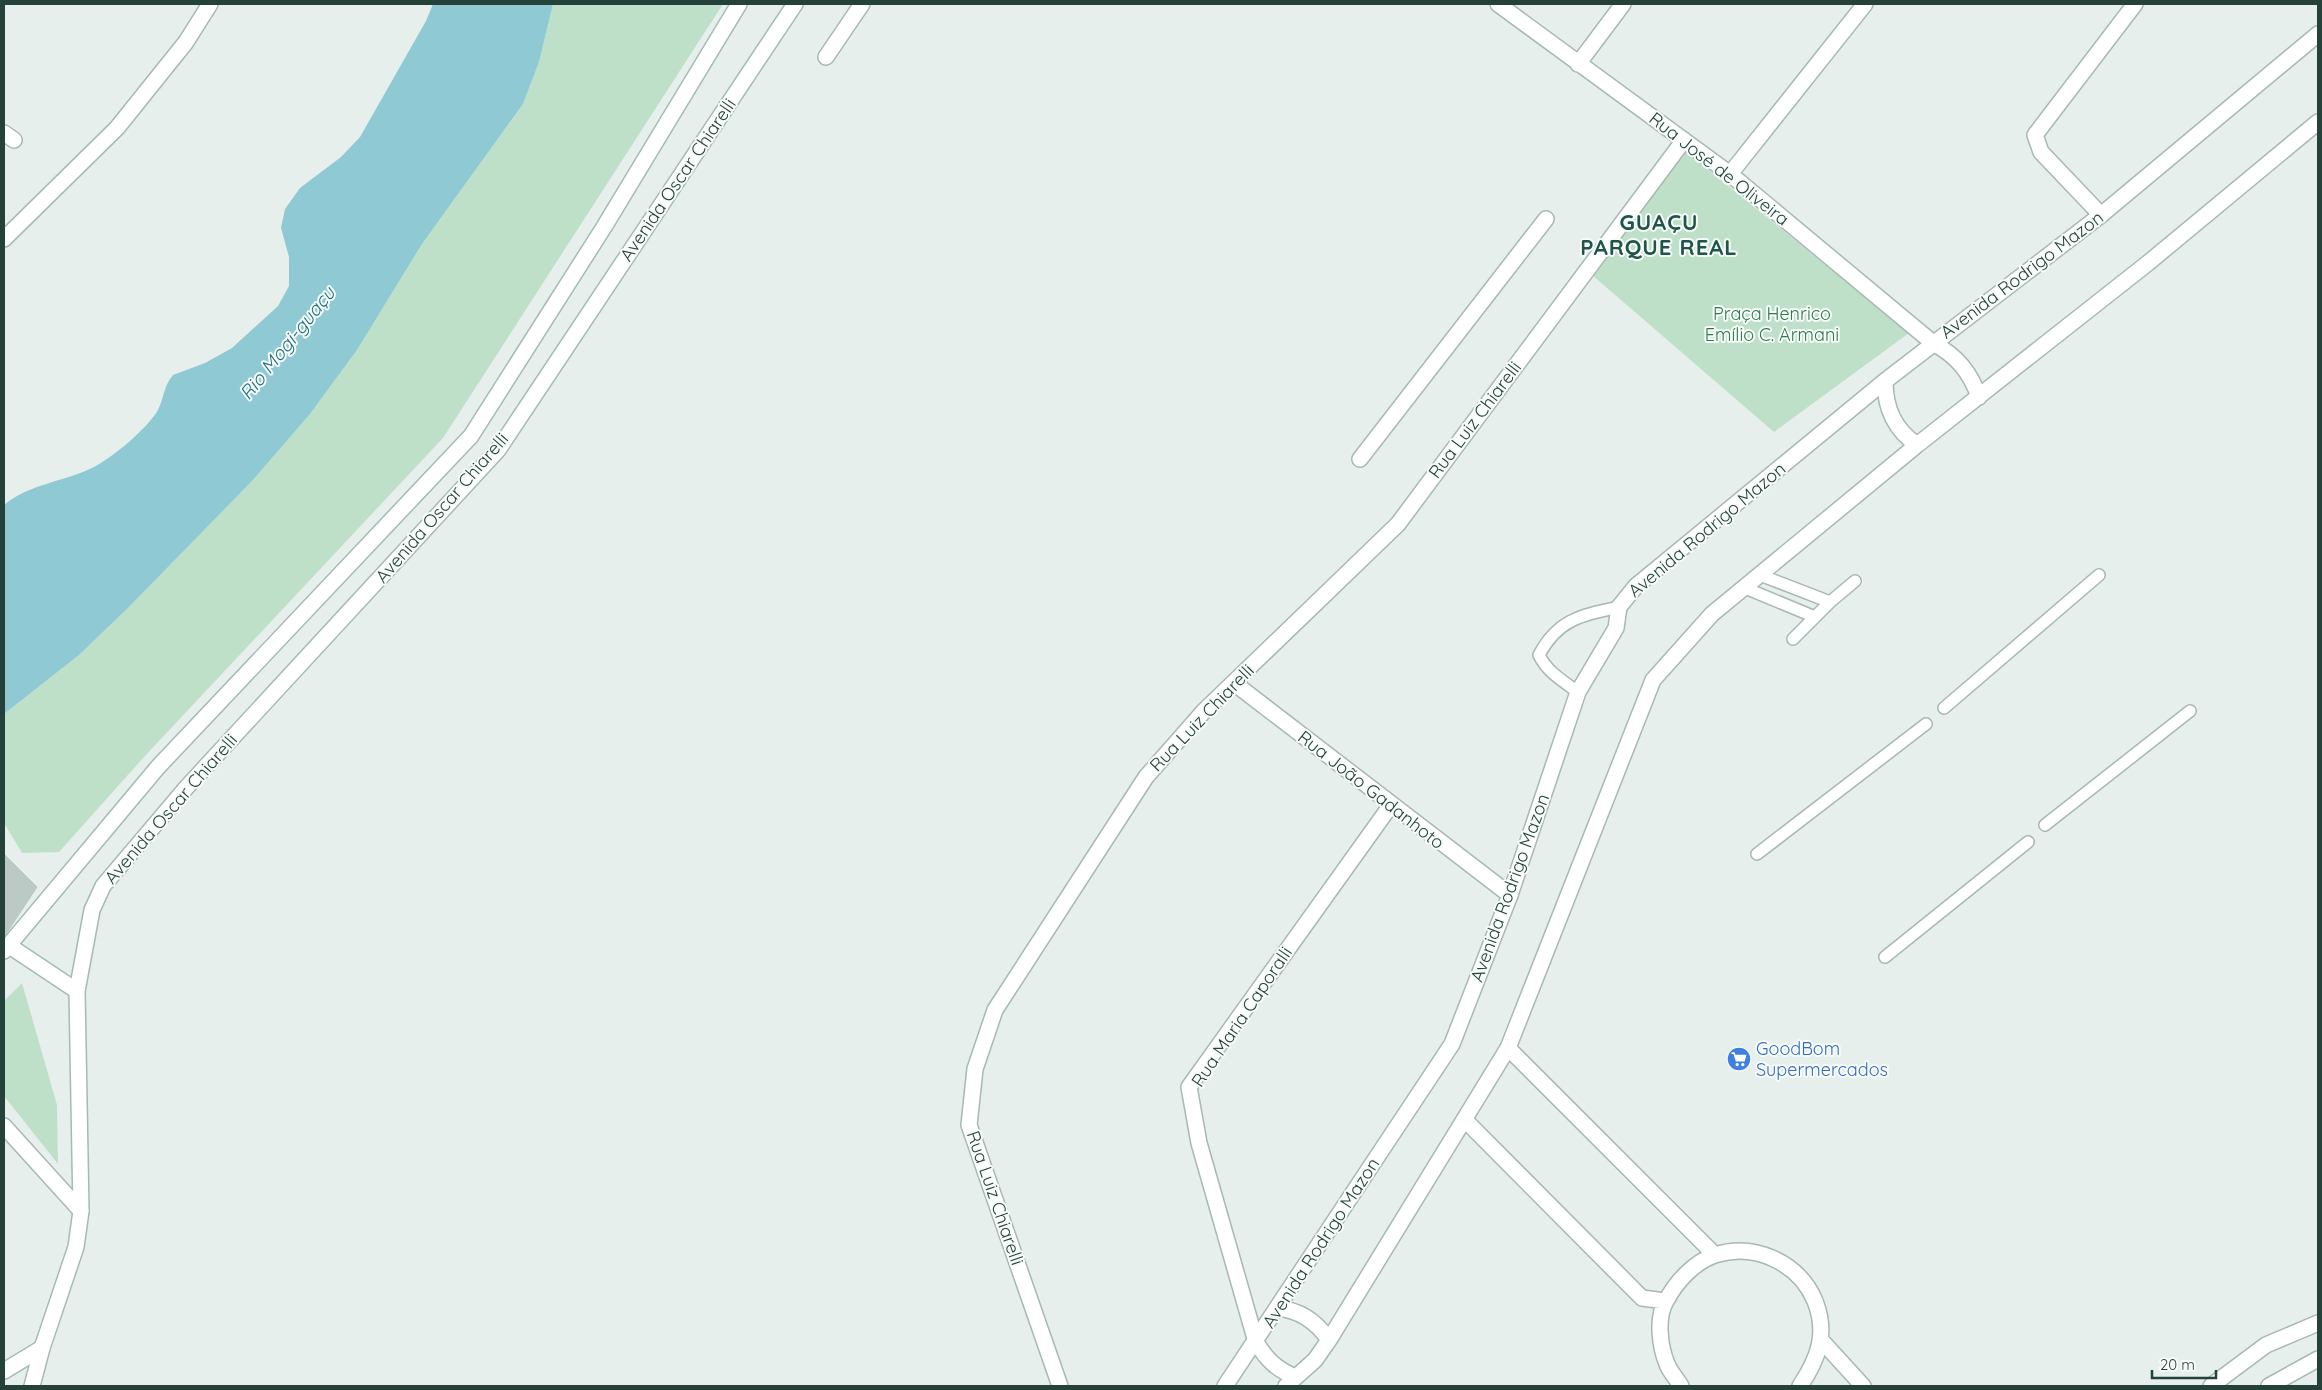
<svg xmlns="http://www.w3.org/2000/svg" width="2322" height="1390" font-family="Quicksand,sans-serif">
<rect width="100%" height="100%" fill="#e6efeb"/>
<path fill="#bfe0c8" d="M553,4H723L443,438L144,757L59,852L22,853L4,823V714L79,655L129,607L253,480L310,414L357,350L422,244L523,104L539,62Z
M1684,150L1909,333L1774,432L1592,275Z
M22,983L57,1105L58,1164L4,1096V1001Z"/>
<path fill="#8ec9d4" d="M433,4H553L539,62L523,104L422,244L357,350L310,414L253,480L129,607L79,655L4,714V505C29,484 63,482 92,468C112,458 147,429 158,410C164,398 164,385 173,375L205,363L232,348L278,306L289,286V257L281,228L285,209L300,188L341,157L360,137L426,21Z"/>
<path fill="#bbcac4" stroke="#b8c9c2" d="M4,854L37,887L4,937Z"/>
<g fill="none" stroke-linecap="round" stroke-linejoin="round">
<g stroke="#a8b8b2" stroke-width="14">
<path id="service" d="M1760,575L1830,602
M1745,588L1815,617
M1793,639L1830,602L1855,581
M1578,692C1563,681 1547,672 1539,655C1558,619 1582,615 1619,607
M1944,708L2099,575
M2045,825L2190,711
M1757,854L1926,724
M1885,957L2028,842"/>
</g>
<g stroke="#a8b8b2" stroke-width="18">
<path id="minor" d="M1498,4L1730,174L1933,343
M826,57L862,4
M1578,64L1623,4
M4,133L14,140
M1730,174L1865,4
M2101,215L2041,152L2035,135L2135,4
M4,239L117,128L186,42L210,4
M1360,459L1546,219
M1234,683L1510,895
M1508,1048L1715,1255
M1465,1120L1642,1298L1665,1301
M4,1126L81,1211
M1821,1340L1863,1386
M1256,1342L1199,1143L1189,1087L1391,805
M32,1386L42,1348
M1060,1386L969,1125L975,1069L995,1010L1146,777L1204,711L1398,524L1684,140
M1681,1386C1677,1379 1670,1372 1667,1364C1660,1347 1656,1318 1666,1301C1676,1282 1694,1262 1715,1255C1755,1242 1799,1263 1815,1301C1828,1334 1818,1359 1800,1386"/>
</g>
<g stroke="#a8b8b2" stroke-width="18">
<path id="tertiary" d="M1933,343C1957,356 1970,372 1979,397
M1885,381C1885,408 1894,429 1917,445
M1277,1308C1300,1310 1316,1321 1329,1340
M1256,1342C1266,1359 1277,1370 1296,1377
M1225,1386L1452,1044L1510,895L1578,692L1616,628L1619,607L1636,586L1885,381L2101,215L2318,34
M1286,1386L1315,1360L1329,1340L1508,1048L1653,680L1712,614L1917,445L2148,263L2318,122
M2211,1386L2266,1345L2318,1323
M2269,1386L2318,1359"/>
</g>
<g stroke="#a4bbb3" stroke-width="18">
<path id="secondary" d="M8,945L77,991
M4,951L158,767L471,436L604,227L739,4
M4,1371L42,1348L76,1247L81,1211L77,991L92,910L103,886L186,788L498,450L795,4"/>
</g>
<use href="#service" stroke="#fff" stroke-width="11"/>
<use href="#minor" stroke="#fff" stroke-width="15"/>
<use href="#tertiary" stroke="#fff" stroke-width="15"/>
<use href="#secondary" stroke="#fff" stroke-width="15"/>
</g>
<defs>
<g id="supermarket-disc" transform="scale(1.25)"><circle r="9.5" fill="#3f7fe0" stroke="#f7fbf9"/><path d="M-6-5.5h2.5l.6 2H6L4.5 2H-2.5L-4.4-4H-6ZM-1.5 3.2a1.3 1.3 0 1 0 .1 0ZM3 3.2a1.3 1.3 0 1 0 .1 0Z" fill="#fff"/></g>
</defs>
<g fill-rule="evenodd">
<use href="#supermarket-disc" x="1739" y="1059"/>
</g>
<g text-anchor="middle" stroke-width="4" stroke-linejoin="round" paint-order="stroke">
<g font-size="18" fill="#24423a" stroke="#f7fbf9">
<text transform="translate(1719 169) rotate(38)" y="6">Rua José de Oliveira</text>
<text transform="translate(678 180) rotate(-56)" y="6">Avenida Oscar Chiarelli</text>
<text transform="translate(2022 275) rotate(-37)" y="6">Avenida Rodrigo Mazon</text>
<text transform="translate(1475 420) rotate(-53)" y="6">Rua Luiz Chiarelli</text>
<text transform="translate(442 508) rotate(-49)" y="6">Avenida Oscar Chiarelli</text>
<text transform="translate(1707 530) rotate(-40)" y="6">Avenida Rodrigo Mazon</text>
<text transform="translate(1202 718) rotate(-46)" y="6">Rua Luiz Chiarelli</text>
<text transform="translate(1371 790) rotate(38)" y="6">Rua João Gadanhoto</text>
<text transform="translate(171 809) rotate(-49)" y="6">Avenida Oscar Chiarelli</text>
<text transform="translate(1510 888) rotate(-70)" y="6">Avenida Rodrigo Mazon</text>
<text transform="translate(1242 1017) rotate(-56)" y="6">Rua Maria Caporalli</text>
<text transform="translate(995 1198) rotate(71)" y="6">Rua Luiz Chiarelli</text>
<text transform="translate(1321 1243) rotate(-57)" y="6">Avenida Rodrigo Mazon</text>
</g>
<g font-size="18" fill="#2d7a4b" stroke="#f7fbf9">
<text x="1772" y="320">Praça Henrico<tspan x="1772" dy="21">Emílio C. Armani</tspan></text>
</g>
<g font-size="18" fill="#366cbe" stroke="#f7fbf9" text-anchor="start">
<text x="1756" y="1055">GoodBom<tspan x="1756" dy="21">Supermercados</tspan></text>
</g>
<g font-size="19" font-style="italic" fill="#1c6f80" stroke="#f7fbf9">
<text transform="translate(287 343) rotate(-51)" y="7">Rio Mogi-guaçu</text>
</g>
<g font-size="22" font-weight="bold" letter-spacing="1" fill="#1f5548" stroke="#f7fbf9">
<text x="1659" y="230">GUAÇU<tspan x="1659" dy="25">PARQUE REAL</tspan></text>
</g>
</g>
<rect width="2322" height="1390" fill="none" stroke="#24423a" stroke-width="10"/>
<path d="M2152 1370v8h64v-8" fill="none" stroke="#24423a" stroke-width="2.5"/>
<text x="2160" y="1370" font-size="15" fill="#24423a" stroke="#f7fbf9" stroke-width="4" paint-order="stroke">20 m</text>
</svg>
